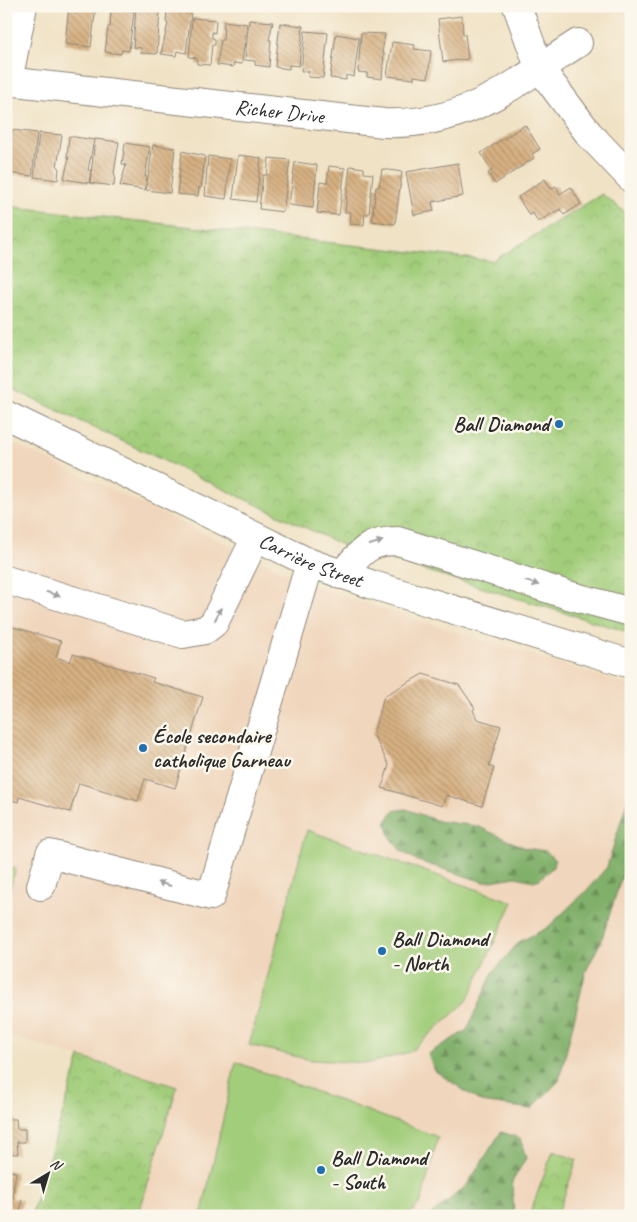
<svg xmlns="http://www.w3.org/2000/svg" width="637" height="1222" font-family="Caveat,sans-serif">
<defs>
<pattern id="forest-firs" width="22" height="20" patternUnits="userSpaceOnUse" patternTransform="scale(1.25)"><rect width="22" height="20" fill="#81b06a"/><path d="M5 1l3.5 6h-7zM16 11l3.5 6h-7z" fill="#6a8f57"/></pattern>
<pattern id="park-crowns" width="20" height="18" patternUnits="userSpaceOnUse" patternTransform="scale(1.25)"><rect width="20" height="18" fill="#a2cd7a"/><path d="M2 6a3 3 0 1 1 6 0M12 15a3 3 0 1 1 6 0" fill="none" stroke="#8cb06a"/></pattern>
<pattern id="building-back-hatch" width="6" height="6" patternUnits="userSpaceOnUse" patternTransform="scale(1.25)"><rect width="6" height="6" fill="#d7b182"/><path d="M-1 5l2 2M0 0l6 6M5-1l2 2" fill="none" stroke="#af906b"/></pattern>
</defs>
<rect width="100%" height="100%" fill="#fbf7ec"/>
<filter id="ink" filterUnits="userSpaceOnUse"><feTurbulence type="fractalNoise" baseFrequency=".02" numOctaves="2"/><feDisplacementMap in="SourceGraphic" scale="10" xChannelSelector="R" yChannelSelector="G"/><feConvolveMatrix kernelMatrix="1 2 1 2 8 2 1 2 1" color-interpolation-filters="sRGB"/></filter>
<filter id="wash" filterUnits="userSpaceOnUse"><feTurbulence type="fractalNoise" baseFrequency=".0096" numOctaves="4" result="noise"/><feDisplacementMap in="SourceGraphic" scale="20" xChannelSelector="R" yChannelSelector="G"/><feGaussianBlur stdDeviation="1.12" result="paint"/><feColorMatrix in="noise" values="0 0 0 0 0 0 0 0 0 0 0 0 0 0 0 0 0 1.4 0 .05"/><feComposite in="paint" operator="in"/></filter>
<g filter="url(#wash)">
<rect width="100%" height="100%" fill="#f0e2c5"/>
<path fill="#f0d6bc" d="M6,440L328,592L631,686V1216H138L177,1087L6,1035Z"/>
<path fill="#a2cd7a" stroke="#667c52" d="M307,830L513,902L467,1001L410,1052L370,1063L311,1060L249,1045Z
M6,866L16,869L6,900Z
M236,1062L438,1137L421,1202L408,1216H201Z"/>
<path fill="url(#forest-firs)" stroke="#566e4a" d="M631,788V848L601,941L586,971L559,1081L531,1109L481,1102L434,1070L428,1054L467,1030L493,972L519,942L547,928L587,890L607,867Z
M406,809L438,821L477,826L525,848L546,851L555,860L554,866L540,879L534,881L516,877L484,882L418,861L401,851L390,836L386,822L393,811Z
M501,1132L520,1138L526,1158L512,1182L514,1216H430L467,1185Z"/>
<path fill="url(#park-crowns)" stroke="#667c52" d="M602,194L631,217V633L342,545L6,386V206L493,261Z
M80,1057L177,1087L138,1216H31Z
M553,1151L577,1160L557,1216H529Z"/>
<g id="blocks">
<path fill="url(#building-back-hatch)" d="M69,6H96L91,47L65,44Z
M136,7L160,10L157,54L141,53V48L133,47Z
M111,9L134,11L129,51L122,50L121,54L105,52L108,27H110Z
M167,10L191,13L186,53L177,51L176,56L161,54L168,23L166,22Z
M462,16L463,34H465L468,59L443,62L438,19Z
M192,18L216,20L215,33L212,32V38L215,39V45H212L210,65L197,64V58L189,57Z
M249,20L273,22L269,40H271L269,67L255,65V61L245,60Z
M224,21L247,24L242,64L234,63L233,67L217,65L221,40H223Z
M280,23L303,26L299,66L289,65V69L275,67Z
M305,31L328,33L323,78L308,77L309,71H301Z
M361,33L385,34L382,53H384L382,79L367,77V73L358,72Z
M336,34L359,38L354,77L346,75V80L330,78Z
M392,42L415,45L414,49L431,51L428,78L414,76V79L387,76Z
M525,125L540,149L532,154L534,158L495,184L488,173L492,171L481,153Z
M12,130L37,133L32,176L8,173L13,151L10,150Z
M39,133L62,135L57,167H59L58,180L34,177Z
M69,136L94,140L88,170H91L89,183L64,179L69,157H67Z
M95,139L119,142L114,173L115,174L114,186L90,183Z
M125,143L150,147L145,177H147L145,190L120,186L126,165L122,164Z
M153,145L175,148L170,193L146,190Z
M182,151L205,156L201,188L199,187L198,196L177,194Z
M238,155L261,158L256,202L233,199Z
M208,156L230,159L226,199L205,196Z
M269,158L290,160L283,212L259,209L263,175H267Z
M295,162L317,165L313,208L289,205Z
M458,163L463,196L432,202L434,211L414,215L406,172Z
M329,166L345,168L339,215L317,213L320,182L327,183Z
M350,166L364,168V173L373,174L369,214H365L364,225L350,224L351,212H345Z
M382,169L402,172L395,224L372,221L376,187H379Z
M545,179L551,189L556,186L560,194L571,187L581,204L564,215L560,209L538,222L533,213L529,215L518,197Z
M10,626L61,641L56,657L70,662L73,654L154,678L152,682L203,697L175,788L145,779L138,801L79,783L70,812L19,797L18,802L6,798V640Z
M423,674L459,685L475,708L473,710L477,719L501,726L489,766L494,768L482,806L446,795L442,806L382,788L389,765L373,734L384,696Z
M6,1119H16L17,1129H25V1142H17L18,1154H6Z
M6,1170L16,1172L12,1199L22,1200L20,1213L6,1211Z"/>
</g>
</g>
<g filter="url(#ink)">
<use href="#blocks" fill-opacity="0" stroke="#8e8678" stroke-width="1"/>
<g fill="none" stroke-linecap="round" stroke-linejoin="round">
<g stroke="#8e8678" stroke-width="30">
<g id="minor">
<path d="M517,6L539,67L589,134L631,178"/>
<path id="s1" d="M6,81L384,123C466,126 512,85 578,43"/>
<path d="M8,81L23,6"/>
<path id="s2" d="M6,415L310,563L373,585L631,664"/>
<path d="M341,575C361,553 366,541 398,541L568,595L631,612"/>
<path d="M6,580L183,634L205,630L214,623L256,537"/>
<path d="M41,886L50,854L211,896L310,563"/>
</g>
</g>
<use href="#minor" stroke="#fff" stroke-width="28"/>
</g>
<defs><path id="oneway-solid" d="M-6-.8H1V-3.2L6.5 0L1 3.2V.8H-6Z" transform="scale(1.25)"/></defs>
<g fill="#a0a0a0">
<use href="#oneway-solid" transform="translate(376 543) rotate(-18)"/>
<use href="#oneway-solid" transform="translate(532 583) rotate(18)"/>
<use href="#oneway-solid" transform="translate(53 594) rotate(17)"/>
<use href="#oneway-solid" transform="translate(218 614) rotate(-64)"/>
<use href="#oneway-solid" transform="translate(164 884) rotate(-165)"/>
</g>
</g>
<g fill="#1f6fb2" stroke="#fbf7ec" stroke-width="2">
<circle cx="559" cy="424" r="5"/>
<circle cx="143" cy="748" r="5"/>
<circle cx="382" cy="951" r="5"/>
<circle cx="321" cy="1170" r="5"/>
</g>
<g text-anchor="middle" stroke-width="5" stroke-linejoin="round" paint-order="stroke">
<g font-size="21" fill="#2b2b2b" stroke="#fbf7ec">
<text dy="7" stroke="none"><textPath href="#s1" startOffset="275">Richer Drive</textPath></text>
<text dy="7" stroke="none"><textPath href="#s2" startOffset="338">Carrière Street</textPath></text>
</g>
<g font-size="21" font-weight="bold" fill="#2b2b2b" stroke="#fbf7ec" text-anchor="start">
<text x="549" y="431" text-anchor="end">Ball Diamond</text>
<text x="153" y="743">École secondaire<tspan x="153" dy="24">catholique Garneau</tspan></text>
<text x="392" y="946">Ball Diamond<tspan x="392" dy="24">- North</tspan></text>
<text x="331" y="1165">Ball Diamond<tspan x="331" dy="24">- South</tspan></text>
</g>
</g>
<rect width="637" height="1222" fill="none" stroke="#fbf7ec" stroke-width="25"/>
<g transform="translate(48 1174) rotate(38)" stroke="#fbf7ec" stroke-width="4" paint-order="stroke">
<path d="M0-4L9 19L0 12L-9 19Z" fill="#2b2b2b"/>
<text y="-8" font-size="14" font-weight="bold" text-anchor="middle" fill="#2b2b2b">N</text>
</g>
</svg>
